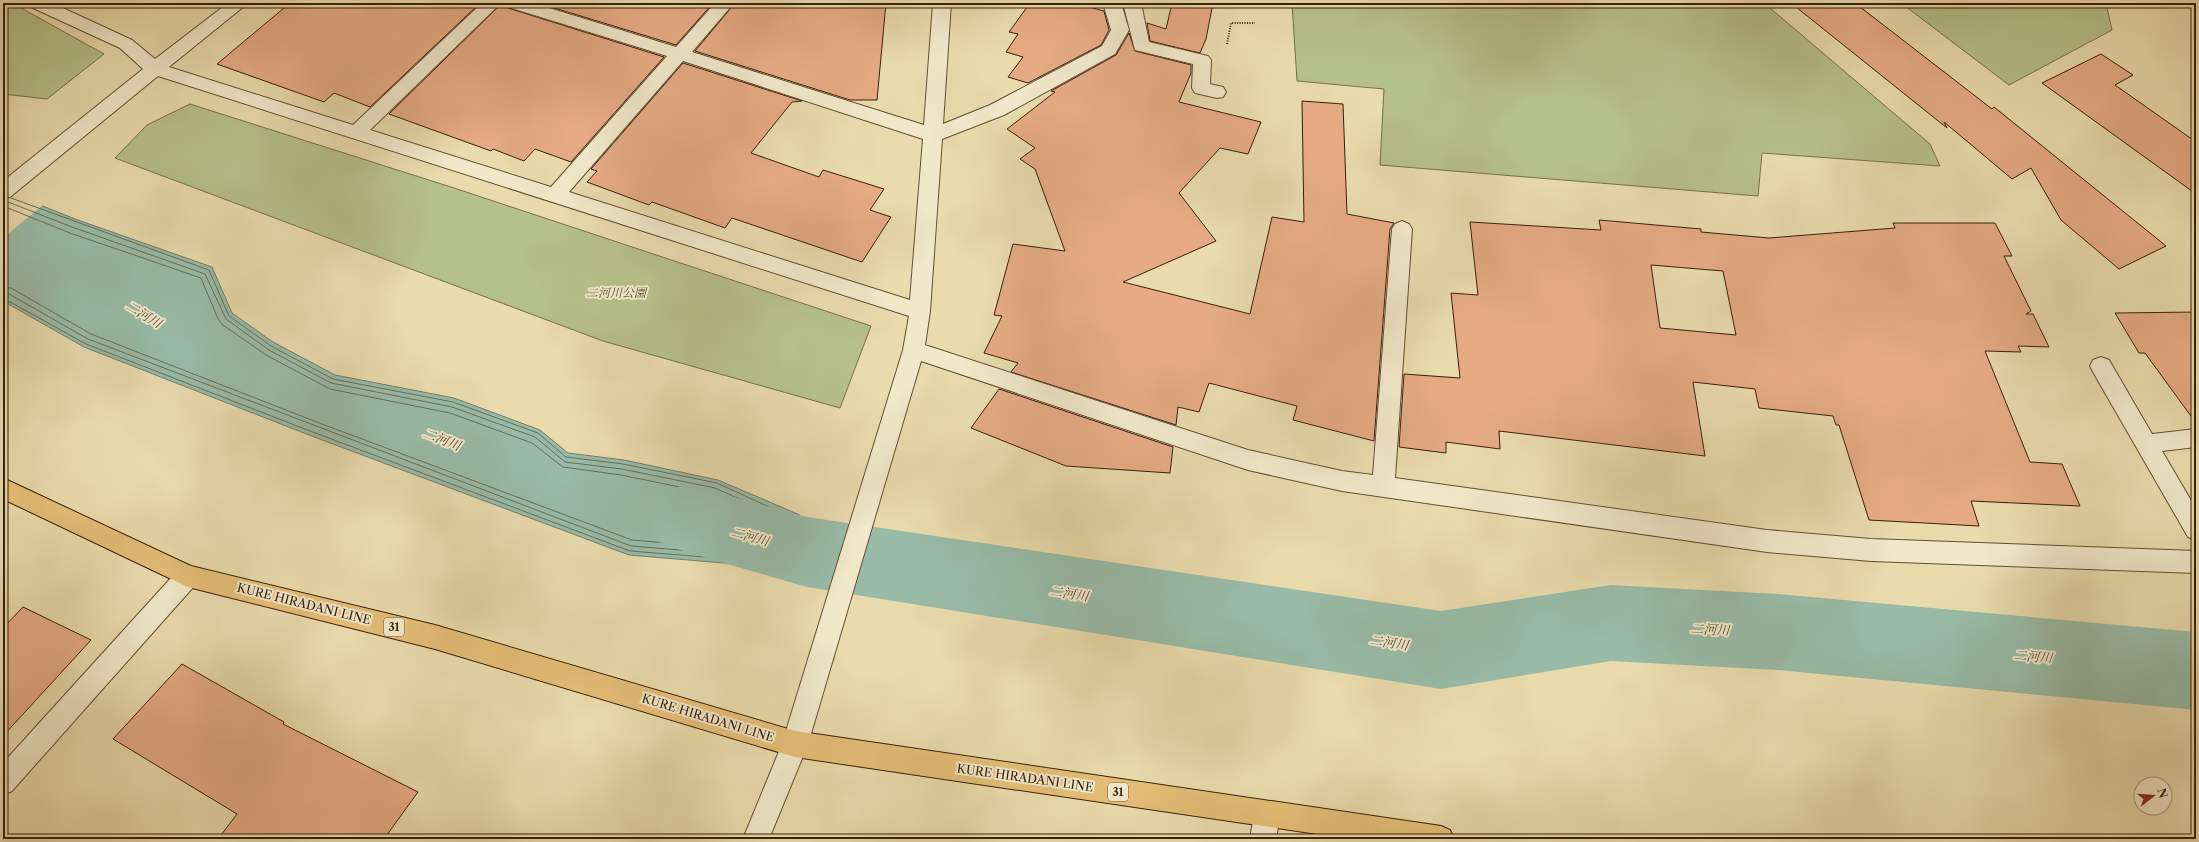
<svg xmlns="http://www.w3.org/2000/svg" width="2199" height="842" font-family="'Libre Caslon Text','Noto Serif JP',serif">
<rect width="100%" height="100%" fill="#e9dbac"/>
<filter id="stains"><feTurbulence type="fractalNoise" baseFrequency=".005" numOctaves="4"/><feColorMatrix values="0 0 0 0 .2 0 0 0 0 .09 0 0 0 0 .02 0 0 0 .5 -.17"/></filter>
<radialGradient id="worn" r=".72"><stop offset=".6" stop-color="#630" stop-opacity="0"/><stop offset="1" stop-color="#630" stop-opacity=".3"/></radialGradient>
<path fill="#b6c089" stroke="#776f4a" d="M3,3H12L104,54L47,99L3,94Z
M1292,3H1764L1930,144L1940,166L1762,153L1758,196L1380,165L1384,89L1297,81Z
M1901,3H2106L2112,30L2009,85Z
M190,104L454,188L871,326L840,408L603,341L115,158L147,125Z"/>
<path fill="#98bba7" stroke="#727c69" d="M3,190L75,219L212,267L232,313L273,342L335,375L454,398L540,430L568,453L624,460L718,480L800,515L771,567L629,555L309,435L84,347L3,301Z"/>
<path fill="#e9dbac" d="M3,188L44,204L3,238Z"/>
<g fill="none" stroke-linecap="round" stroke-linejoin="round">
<path stroke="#686c59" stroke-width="1" d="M3,200L72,227L205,274L226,319L269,350L331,383L452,407L535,437L565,462L622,469L715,488L786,520L766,557L631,546L88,339L9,294L3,293
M3,206L70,233L201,278L218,319L223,325L266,355L330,389L450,413L532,443L563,467L621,475L714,494L777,523L762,551L632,540L314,421L91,334L11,288L3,287
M3,298L86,344L310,431L630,551L768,562L793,518L717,483L623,464L566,457L538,433L453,402L333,379L271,346L229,316L209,270L11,198"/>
<path fill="#98bba7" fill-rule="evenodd" d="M686,484L807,517L1441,611L1611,585L1777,594L2196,632V710L1777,670L1611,661L1441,689L807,587L686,552L659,542L648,518L659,494Z"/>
</g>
<path fill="#e6ab84" stroke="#381e0b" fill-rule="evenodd" d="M290,3H480L370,107L334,93L324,102L217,64Z
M502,3L508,8L664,57L571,162L535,149L524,161L493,149L491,151L389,114Z
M538,3H713L676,45Z
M735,3H886L877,100H850L695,51Z
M1030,3H1074L1104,11L1109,30L1101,45L1028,83L1008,77L1023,57L1006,52L1018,34L1009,32Z
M1172,3H1213L1206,39L1200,53L1150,41L1147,23L1166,29Z
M1791,3H1855L1992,109L1994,107L2166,246L2119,269L2061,220L2031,168L2012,179L1944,122L1947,128Z
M1129,33L1135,51L1191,65V73L1179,102L1261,122L1248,154L1220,148L1179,193L1216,241L1123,282L1250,314L1272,217L1304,222L1302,101L1343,104L1347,214L1394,223L1390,229L1374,441L1293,420L1297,406L1209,383L1199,412L1178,407L1176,425L1011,372L1018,363L984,353L1002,316L994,315L1013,244L1065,251L1035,169L1020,159L1035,148L1007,129L1055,92L1051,91L1116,55Z
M2101,54L2133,75L2115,85L2196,142V194L2042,83Z
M683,63L802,101L792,102L751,153L819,177L823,170L884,189L870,210L891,217L862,262L732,218L725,228L652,202L649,205L587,182L597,171L591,169Z
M1599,220L1701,229V232L1769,238L1895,228L1893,223H1995L2012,256H2004L2031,311L2026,314H2033L2049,347L2018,346L2021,352L1985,351L2030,462L2062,464L2080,506L1971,501L1979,526L1869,520L1839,425H1836L1833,416L1759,408L1755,389L1693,382L1705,456L1499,431L1500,449L1446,442V453L1399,447L1404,374L1460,378L1451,293L1478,295L1470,222L1601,230ZM1651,265L1723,271L1736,335L1660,328Z
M2196,312V423L2145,353H2139L2115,313Z
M999,389L1173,447L1170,473L1066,466L971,428Z
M23,607L91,640L3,736V628Z
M182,664L284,722L283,724L418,792L384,839H218L237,814L113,739Z"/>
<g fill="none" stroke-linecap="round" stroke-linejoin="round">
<g stroke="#644d33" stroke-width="2">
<path id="minor" d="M28,3H52L132,40L155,59L228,3H248L169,67L353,125L482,3H501L370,130L551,187L667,56L508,7L505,3H533L676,47L715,3H734L692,52L924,125L933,3H951L943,124L990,105L1102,46L1111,30L1103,3H1121L1129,30L1115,54L1004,115L942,139L930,311L925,345L1248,450L1342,471L1373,475L1392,229L1395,224L1402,221L1409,224L1412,229L1395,478L1767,530L1871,539L2196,551V573L1871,561L1767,552L1342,491L1248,470L921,361L808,744L769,839H743L782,744L903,350L909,316L158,76L10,197L3,199V181L143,69L120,48L31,7ZM683,61L923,139L910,300L569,192Z
M1123,3H1141L1149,42L1208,56L1211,60L1210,84L1223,87L1226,92L1223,97L1217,98L1195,93L1192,88L1193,64L1135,50Z
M2101,357L2109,360L2152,434L2196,429V447L2162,451L2196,509V540L2188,537L2093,372L2090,366L2093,360Z
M188,565L196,568L200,576L196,584L12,791L3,795V763L180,568Z
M1267,801L1276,805L1280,814L1276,839H1250L1254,814L1258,805Z"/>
</g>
<g stroke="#381e0b" stroke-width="2">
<path id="major" d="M3,478L191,566L435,625L795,731L1441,826L1450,830L1454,839H1351L795,757L435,649L188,587L3,499Z"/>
</g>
<path stroke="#381e0b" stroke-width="2" stroke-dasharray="1 1.5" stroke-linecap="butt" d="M1227,44L1231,23H1255"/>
<use href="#minor" fill="#f1e8c9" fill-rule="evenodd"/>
<use href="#major" fill="#e4be76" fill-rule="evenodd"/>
</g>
<g text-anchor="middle" stroke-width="4" stroke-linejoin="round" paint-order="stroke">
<g fill="#f1e8c9" stroke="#705b44" stroke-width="1">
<rect x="384" y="618" width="20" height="18" rx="3"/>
<rect x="1108" y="783" width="20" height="18" rx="3"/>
</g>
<g font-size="11" font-weight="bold" fill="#381e0b">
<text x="394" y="631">31</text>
<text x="1118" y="796">31</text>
</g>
<g font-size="12" font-style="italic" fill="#58462a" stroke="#f1e8c9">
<text x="616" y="297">二河川公園</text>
</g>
<g font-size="12" fill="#381e0b" stroke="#f1e8c9">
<text transform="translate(304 604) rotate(14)" y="4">KURE HIRADANI LINE</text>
<text transform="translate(708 718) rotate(17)" y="4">KURE HIRADANI LINE</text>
<text transform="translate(1025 778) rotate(8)" y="4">KURE HIRADANI LINE</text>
</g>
<g font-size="13" font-style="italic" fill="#554d3a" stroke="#f1e8c9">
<text transform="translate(144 314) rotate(31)" y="5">二河川</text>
<text transform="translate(442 439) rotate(21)" y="5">二河川</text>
<text transform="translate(750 536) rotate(16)" y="5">二河川</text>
<text transform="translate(1069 593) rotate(9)" y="5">二河川</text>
<text transform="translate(1710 629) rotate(3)" y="5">二河川</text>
<text transform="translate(1389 642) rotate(9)" y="5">二河川</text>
<text transform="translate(2033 656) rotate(5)" y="5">二河川</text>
</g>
</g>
<rect width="2199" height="842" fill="none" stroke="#e9dbac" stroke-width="16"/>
<rect x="4" y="4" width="2191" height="834" fill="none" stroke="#381e0b" stroke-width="2"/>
<rect x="8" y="8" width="2183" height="826" fill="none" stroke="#381e0b"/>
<g transform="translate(2153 796) rotate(73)"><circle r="19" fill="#f1e8c9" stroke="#a7977d"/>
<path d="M0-3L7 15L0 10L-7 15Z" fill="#8f2418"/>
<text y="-6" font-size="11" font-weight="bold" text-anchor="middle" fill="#381e0b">N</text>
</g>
<rect width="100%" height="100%" filter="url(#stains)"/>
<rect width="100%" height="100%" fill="url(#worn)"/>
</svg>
